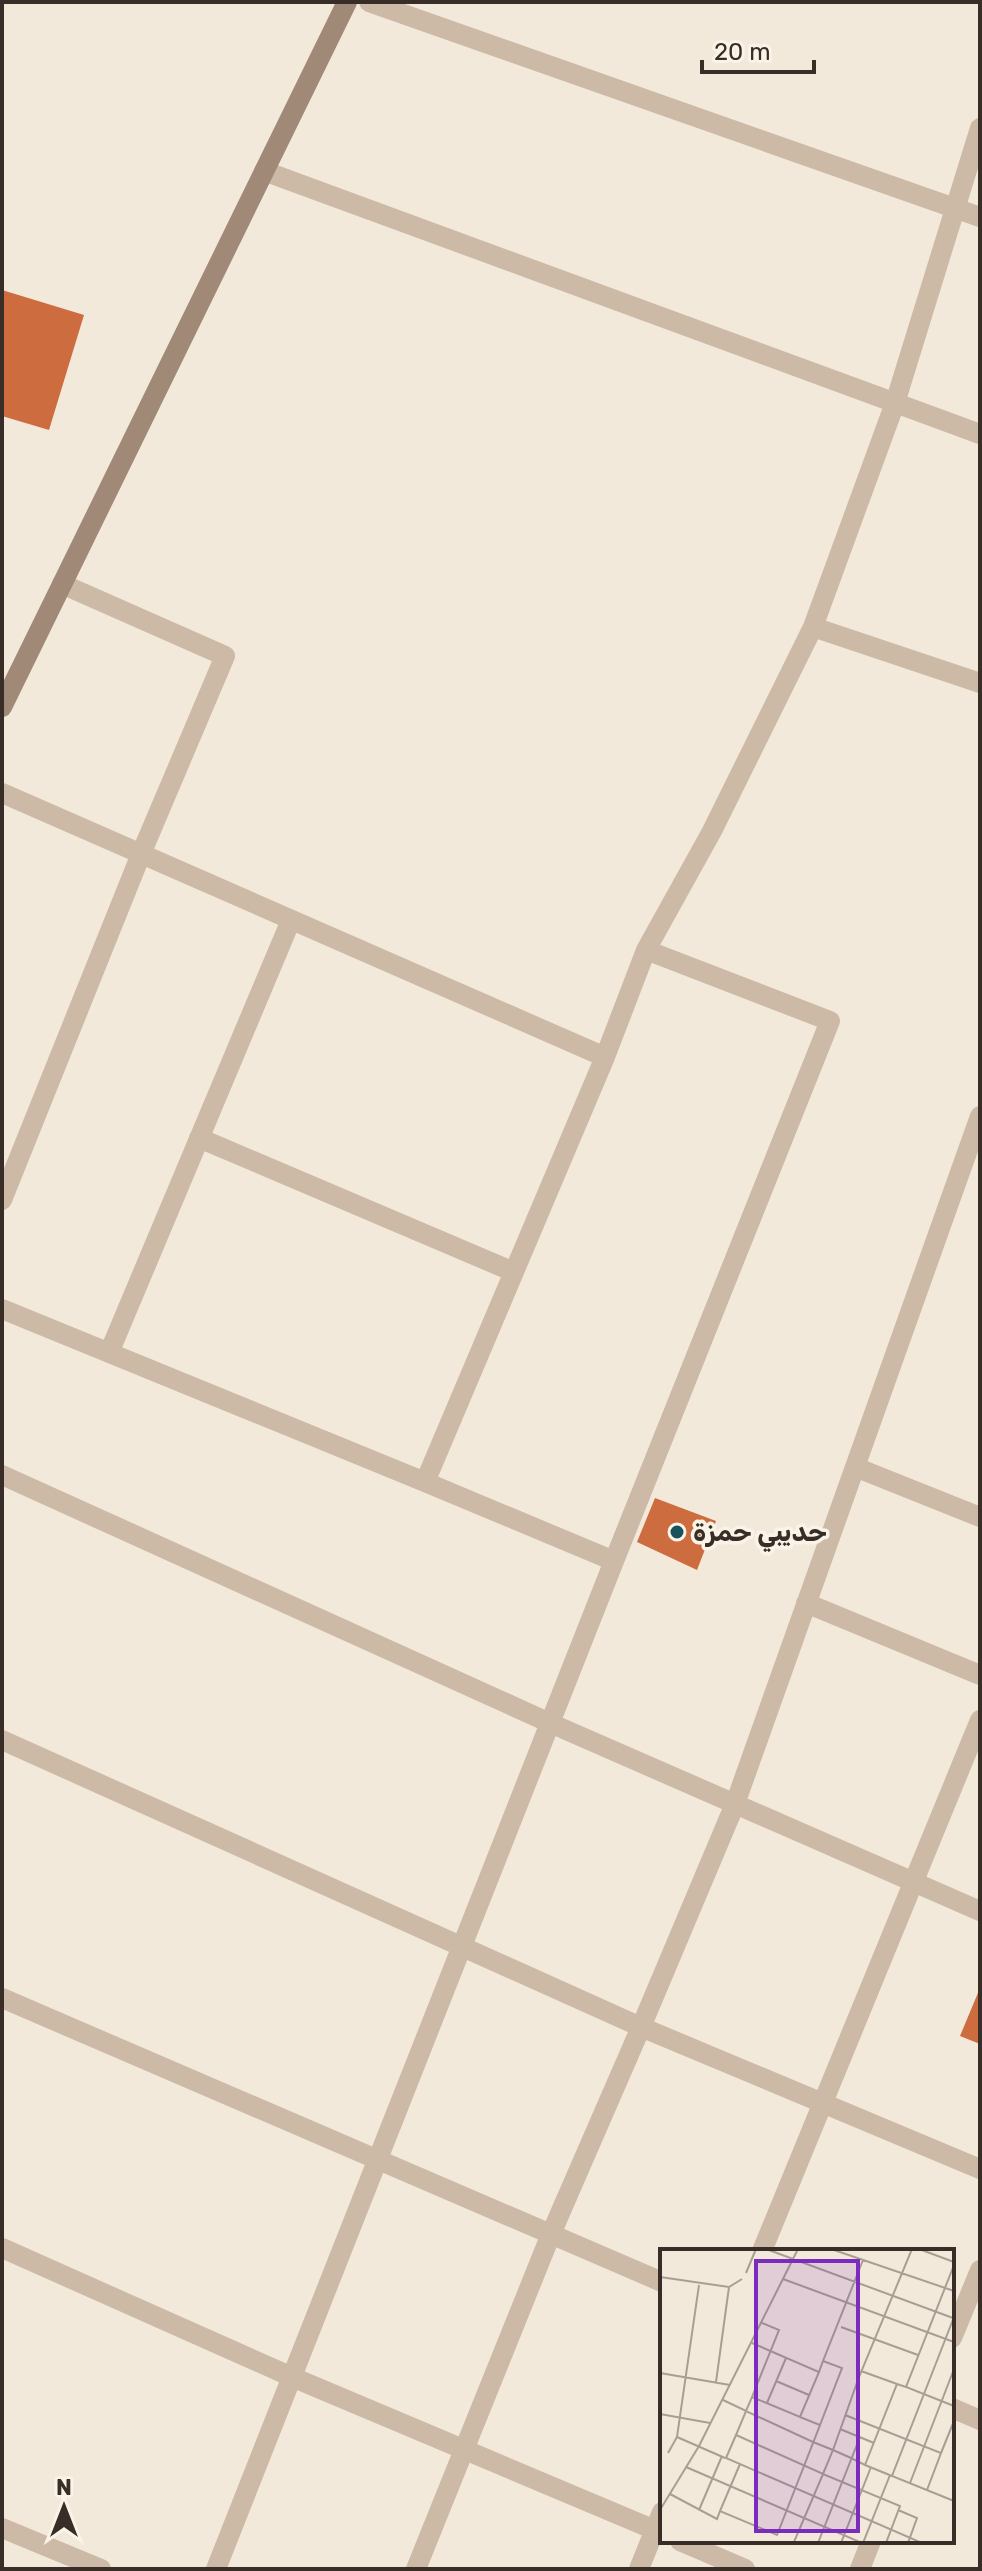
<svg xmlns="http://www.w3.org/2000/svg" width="982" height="2571" font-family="Rubik,'Noto Naskh Arabic',sans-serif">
<rect width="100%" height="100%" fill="#f3e9db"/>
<path fill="#cc6c3f" d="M2,290L84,315L49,430L2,416Z
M655,1498L716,1521L697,1570L637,1542Z
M980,1988V2044L960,2036Z"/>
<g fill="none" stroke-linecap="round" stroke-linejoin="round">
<path stroke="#ccbaa6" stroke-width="20" d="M369,2L980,217
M264,171L980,434
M813,627L980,683
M2,793L605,1057L425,1482L2,1309
M646,950L712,831L813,627L895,403L980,128
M605,1057L646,950L830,1021L614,1561
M199,1138L514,1272
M2,1200L141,854L225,656L62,584
M109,1353L291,920
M855,1467L980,1517
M2,1475L550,1723L980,1911
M806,1603L980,1675
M2,1740L641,2027L735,1804L980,1116
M2,1998L662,2282
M2,2248L292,2377L662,2533
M762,2251L980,1720
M952,2338L980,2270
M952,2408L980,2420
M2,2528L101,2569
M680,2541L745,2569
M216,2569L614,1561L425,1482
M416,2569L551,2234L641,2027L980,2169
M639,2569L662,2512
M860,2569L871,2541"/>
<path stroke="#a08977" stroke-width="20" d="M2,707L347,2"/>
</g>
<circle fill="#1a525b" stroke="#faf3e7" stroke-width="3" cx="677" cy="1532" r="8"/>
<g text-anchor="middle" stroke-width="7" stroke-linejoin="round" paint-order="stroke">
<g font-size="26" font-weight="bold" fill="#382e27" stroke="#faf3e7" text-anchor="start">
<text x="693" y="1541">حديبي حمزة</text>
</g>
</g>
<g transform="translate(660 2249)">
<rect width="294" height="294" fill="#f3e9db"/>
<path fill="none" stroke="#a89e93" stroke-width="2" d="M106,0L293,69M171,0L294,42M259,0L294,13M294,16L246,138L294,157M86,24L96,0M0,28L69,38L82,30M123,30L294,93M294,68L232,227L294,252M181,78L258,106M163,112L203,11M201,122L237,135M159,123L163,112L182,119L160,176M0,124L70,136M116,132L149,146M56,133L69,38M92,148L119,81L102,74M63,151L86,162L92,148L140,168L159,123L92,94M107,154L126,109M0,165L50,174M185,166L281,204L267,241M180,180L214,194M76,186L66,209L262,294M17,188L65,209M8,204L17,188L39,36M281,204L294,172M205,216L237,135L246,138M26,218L202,294M232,227L205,216L191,209L173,201L153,193L86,162L76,186L163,225L173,201L199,128L252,0M250,234L294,120M10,245L57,270L60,262L117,286L160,176L140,168M0,261L39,197L138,0M39,261L62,207M238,261L257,269L248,294M60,262L80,215M134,293L163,225L240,257L226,294M158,294L200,188M181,294L211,218M203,294L230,226"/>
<path fill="#7b2cbf" fill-opacity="0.15" stroke="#7b2cbf" stroke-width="4" d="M96,12H198V282H96Z"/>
<rect width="294" height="294" fill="none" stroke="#382e27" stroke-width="4"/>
</g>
<rect width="982" height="2571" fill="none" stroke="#382e27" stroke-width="8"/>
<g transform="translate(64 2507)" stroke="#faf3e7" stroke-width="6" paint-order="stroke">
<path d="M0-6L14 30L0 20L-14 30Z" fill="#382e27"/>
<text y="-12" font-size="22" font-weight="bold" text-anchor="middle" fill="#382e27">N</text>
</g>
<path d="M702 60v12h112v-12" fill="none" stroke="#382e27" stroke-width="4"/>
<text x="714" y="60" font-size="24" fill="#382e27" stroke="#faf3e7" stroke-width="6" paint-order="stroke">20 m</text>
</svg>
